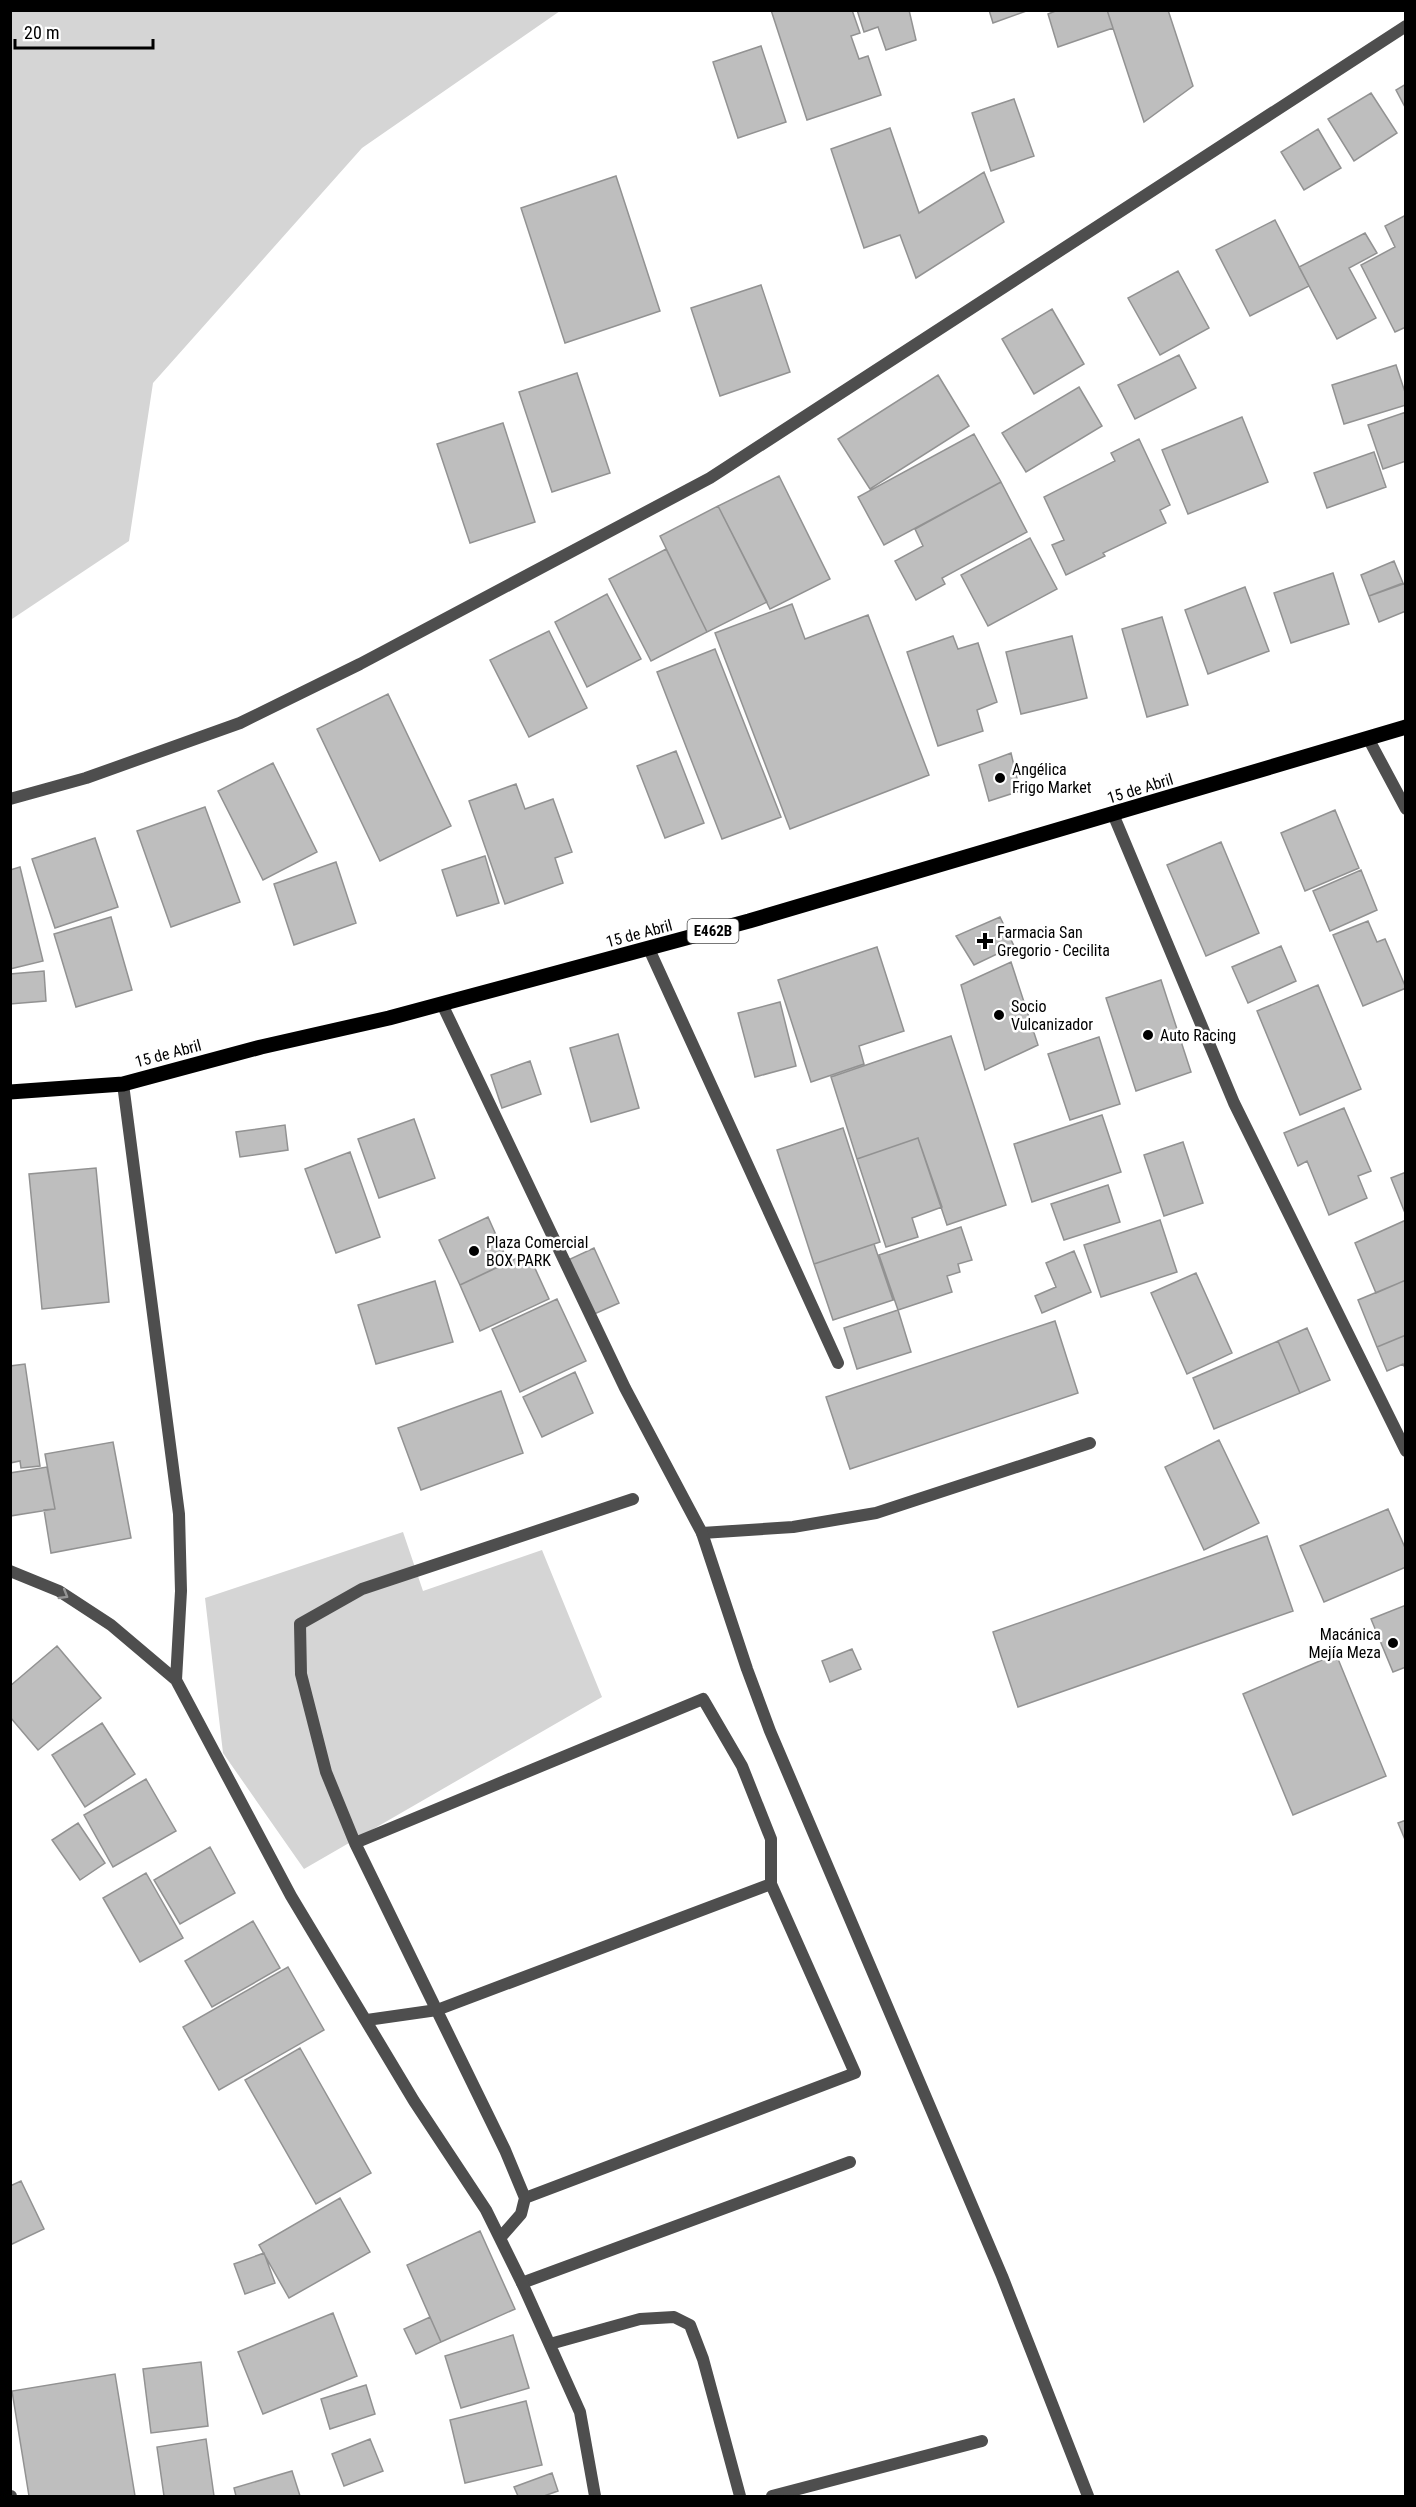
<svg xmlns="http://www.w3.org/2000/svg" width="1416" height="2507" font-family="'Roboto Condensed',sans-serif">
<rect width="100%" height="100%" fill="#fff"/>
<path fill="#d5d5d5" d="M11,10L560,11L362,148L153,383L129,541L12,619Z
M403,1532L423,1591L542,1550L602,1697L304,1869L223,1753L205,1598Z"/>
<path fill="#bebebe" stroke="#929292" stroke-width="1.5" d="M771,10H852L860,33L851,36L859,59L868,56L881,95L807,120Z
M857,10H909L916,40L886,50L878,27L864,32Z
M989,10H1029L993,23Z
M1058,10H1107L1113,28L1058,47L1048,14Z
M1107,10H1168L1193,86L1144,122Z
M761,46L786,122L738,138L713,62Z
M1406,84V109L1396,90Z
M1371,93L1397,133L1354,161L1328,119Z
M1014,99L1034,156L991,171L972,113Z
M890,128L919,213L984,172L1004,222L916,278L900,235L864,248L831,149Z
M1318,129L1341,168L1304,190L1281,152Z
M616,176L660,311L565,343L521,208Z
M1406,215V327L1395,332L1361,265L1395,247L1385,226Z
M1275,220L1309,286L1250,316L1216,250Z
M1365,233L1377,253L1349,268L1376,318L1337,339L1299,267Z
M1178,271L1209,328L1160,355L1128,298Z
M761,285L790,372L720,396L691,308Z
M1052,309L1084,364L1034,394L1002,339Z
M1179,355L1196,388L1135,419L1118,385Z
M1396,365L1406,395V405L1344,424L1332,385Z
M577,373L610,473L552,492L519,392Z
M938,375L969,426L870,489L838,439Z
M1079,387L1102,426L1026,472L1002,433Z
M1406,412V461L1383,469L1368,425Z
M1242,417L1268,482L1188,514L1162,450Z
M503,423L535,522L470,543L437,444Z
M974,434L1001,482L884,545L858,497Z
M1139,439L1170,505L1160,510L1166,523L1103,553L1105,556L1066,575L1052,545L1064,540L1044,497L1115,461L1111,453Z
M1374,452L1386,487L1327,508L1314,473Z
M779,476L830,579L770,609L718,506Z
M1001,482L1027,532L942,578L945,584L916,600L895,561L923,546L915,529Z
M718,506L767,602L707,632L660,536Z
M1030,538L1057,589L988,626L961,575Z
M666,549L707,632L651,661L609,579Z
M1394,561L1403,583L1369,596L1361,575Z
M1333,573L1349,624L1291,643L1274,593Z
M1406,583V611L1379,622L1369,596Z
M1245,587L1269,651L1208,674L1185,610Z
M607,594L641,659L587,687L555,622Z
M792,604L805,639L868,615L929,775L790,829L715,633Z
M1162,617L1188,705L1147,717L1122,629Z
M549,631L587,708L529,737L490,660Z
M953,636L958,649L978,643L997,702L977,710L983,731L938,746L907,652Z
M1072,636L1087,698L1021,714L1006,652Z
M715,649L781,817L722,839L657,672Z
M388,694L451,826L380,861L317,729Z
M676,751L704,823L665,838L637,766Z
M1011,753L1020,791L989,801L979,765Z
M273,763L317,852L263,880L218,791Z
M516,784L525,809L553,799L572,852L555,858L563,883L505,904L469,801Z
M205,807L240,902L171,927L137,831Z
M1335,810L1359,868L1305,891L1281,833Z
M95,838L118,907L55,928L32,859Z
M1221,842L1259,933L1206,956L1167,865Z
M485,856L499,903L457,916L442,870Z
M336,862L356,923L294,945L274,884Z
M20,867L43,961L10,969V870Z
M1361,870L1377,910L1330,931L1313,891Z
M111,917L132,990L76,1007L54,934Z
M1000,917L1014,946L974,965L956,936Z
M1368,921L1377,942L1385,939L1406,988L1363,1006L1333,935Z
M1281,946L1296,981L1248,1003L1232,967Z
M877,947L904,1031L859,1046L864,1064L811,1082L778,980Z
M1011,962L1038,1045L985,1070L961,985Z
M44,971L46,1001L10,1004V974Z
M1161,980L1191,1072L1136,1091L1106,998Z
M1318,985L1361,1089L1300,1115L1257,1011Z
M780,1002L796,1066L755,1077L738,1013Z
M618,1034L639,1108L591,1122L570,1048Z
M951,1036L1006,1205L947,1225L918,1138L857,1159L831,1077Z
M1099,1037L1120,1104L1070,1120L1048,1054Z
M530,1061L541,1094L502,1108L491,1075Z
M1344,1108L1371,1171L1358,1176L1367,1198L1329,1215L1307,1161L1298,1166L1284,1133Z
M1102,1115L1121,1172L1032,1202L1014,1144Z
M414,1119L435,1178L379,1198L358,1139Z
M285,1125L288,1150L240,1157L236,1132Z
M843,1128L880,1242L814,1264L777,1150Z
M918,1138L942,1207L912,1218L918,1237L886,1247L857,1159Z
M1183,1142L1203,1203L1164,1216L1144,1155Z
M350,1152L380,1237L336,1253L305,1169Z
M96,1168L109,1302L42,1309L29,1174Z
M1406,1172V1213H1405L1391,1178Z
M1108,1185L1120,1222L1064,1240L1051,1204Z
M488,1217L508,1262L460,1285L439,1240Z
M1160,1220L1177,1272L1101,1297L1084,1245Z
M1406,1220V1280L1376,1293L1355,1243Z
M961,1227L972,1260L958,1264L960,1272L947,1276L952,1292L898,1310L879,1255Z
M874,1244L893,1300L833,1320L814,1264Z
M594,1248L619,1303L592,1315L568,1260Z
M1074,1251L1091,1292L1042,1313L1035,1296L1056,1287L1046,1263Z
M528,1253L549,1299L480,1331L460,1285Z
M1196,1273L1232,1353L1187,1374L1151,1293Z
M1406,1280V1335L1377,1347L1358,1300Z
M435,1281L453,1342L376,1364L358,1305Z
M557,1299L586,1361L520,1392L492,1329Z
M898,1310L911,1352L857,1369L844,1328Z
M1055,1321L1078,1393L850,1469L826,1397Z
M1307,1328L1330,1380L1300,1393L1278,1341Z
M1406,1335V1370L1403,1364L1387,1371L1377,1347Z
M1278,1341L1300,1393L1214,1429L1193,1378Z
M25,1364L40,1466L21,1468L20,1461L10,1463V1366Z
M575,1372L593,1413L542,1437L523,1397Z
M501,1391L523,1453L421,1490L398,1428Z
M1219,1440L1259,1523L1204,1550L1165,1467Z
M113,1442L131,1538L51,1553L44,1510L55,1509L45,1454Z
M47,1467L55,1509L10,1516V1473Z
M1388,1509L1406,1550V1567L1324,1602L1300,1546Z
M1267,1536L1293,1611L1018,1707L993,1632Z
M1406,1605V1667L1393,1672L1371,1619Z
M57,1646L101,1698L38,1750L10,1717V1686Z
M852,1649L861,1669L830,1682L822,1661Z
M1336,1654L1386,1776L1293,1815L1243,1694Z
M102,1723L135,1774L85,1807L52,1755Z
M146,1779L176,1831L113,1867L84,1815Z
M1406,1820V1842L1398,1823Z
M78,1823L105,1863L80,1880L52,1840Z
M210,1847L235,1893L180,1924L154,1880Z
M146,1873L183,1938L140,1962L103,1898Z
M253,1921L280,1968L212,2007L185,1961Z
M288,1967L324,2030L219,2090L183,2027Z
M300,2048L371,2173L316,2204L245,2080Z
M21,2181L44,2229L10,2245V2186Z
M340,2198L370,2252L289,2298L259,2245Z
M480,2231L515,2309L441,2342L407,2265Z
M264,2253L275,2283L245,2294L234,2264Z
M333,2313L357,2376L263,2414L238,2352Z
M430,2317L441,2342L416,2354L404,2329Z
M513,2335L529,2388L461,2408L445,2356Z
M201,2362L208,2426L151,2433L143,2369Z
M115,2374L135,2496H29L12,2391Z
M366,2385L375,2414L330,2429L321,2399Z
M526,2401L542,2465L465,2483L450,2420Z
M206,2439L214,2496H164L157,2447Z
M370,2439L383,2471L344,2486L332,2454Z
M292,2471L300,2496H236L234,2488Z
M552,2473L558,2491L544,2496H518L514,2487Z"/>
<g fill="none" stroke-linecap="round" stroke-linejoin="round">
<path stroke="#4e4e4e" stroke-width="12" d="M702,1533L793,1527L876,1513L1090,1443
M522,2283L850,2162"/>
<path stroke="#4e4e4e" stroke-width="12" d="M1368,738L1406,809
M10,799L86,778L240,723L360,664L710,478L1406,26
M1113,814L1234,1103L1406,1451
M649,949L838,1363
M442,1004L625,1388L702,1533L747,1669L770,1731L1002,2276L1088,2496
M123,1084L179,1514L181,1591L176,1680
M10,1571L59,1591L111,1625L176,1680L291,1896L414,2101L486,2210L522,2283L580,2412L595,2496
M355,1843L505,2150L525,2198L521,2214L500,2238
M367,2020L437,2010L771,1884V1839L742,1766L703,1699L355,1843L326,1772L301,1674L300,1624L362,1589L633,1499
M525,2198L855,2073L771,1884
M550,2344L640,2319L674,2317L690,2325L703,2359L740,2496
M10,2496H11
M772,2496L982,2441"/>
<path stroke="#000" stroke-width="15" d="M10,1092L123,1084L261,1047L389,1018L749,921L1406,727"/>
</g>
<defs><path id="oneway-chevron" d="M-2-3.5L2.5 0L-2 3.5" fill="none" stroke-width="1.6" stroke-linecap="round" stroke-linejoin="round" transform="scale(1.5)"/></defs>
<use stroke="#959595" href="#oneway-chevron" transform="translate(64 1595) rotate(31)"/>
<g fill="#000" stroke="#fff" stroke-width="2">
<circle cx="1000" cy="778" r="6"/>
<path d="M982 932h6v6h6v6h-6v6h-6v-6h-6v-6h6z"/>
<circle cx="999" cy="1015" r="6"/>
<circle cx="1148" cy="1035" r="6"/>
<circle cx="474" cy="1251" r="6"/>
<circle cx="1393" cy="1643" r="6"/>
</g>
<g text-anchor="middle" stroke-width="5" stroke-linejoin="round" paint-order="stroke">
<rect fill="#fff" stroke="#4c4c4c" stroke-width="1.5" x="687.5" y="919" width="51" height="24" rx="4.5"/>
<g font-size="15" font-weight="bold" fill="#000">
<text x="713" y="936">E462B</text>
</g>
<g font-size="16" fill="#000" stroke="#fff" text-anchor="start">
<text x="1012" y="775">Angélica<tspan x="1012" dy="18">Frigo Market</tspan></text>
<text x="997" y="938">Farmacia San<tspan x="997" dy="18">Gregorio - Cecilita</tspan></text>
<text x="1011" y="1012">Socio<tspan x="1011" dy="18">Vulcanizador</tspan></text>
<text x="1160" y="1041">Auto Racing</text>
<text x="486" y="1248">Plaza Comercial<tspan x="486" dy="18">BOX PARK</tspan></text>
<text x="1381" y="1640" text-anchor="end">Macánica<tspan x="1381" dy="18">Mejía Meza</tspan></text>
</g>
<g font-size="16" fill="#000" stroke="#fff">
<text transform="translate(1140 788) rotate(-17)" y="6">15 de Abril</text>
<text transform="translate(639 933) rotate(-15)" y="6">15 de Abril</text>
<text transform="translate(168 1053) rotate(-15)" y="6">15 de Abril</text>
</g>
</g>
<rect width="1416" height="2507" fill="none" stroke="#000000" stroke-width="24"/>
<path d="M15 39v9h138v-9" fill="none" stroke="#000000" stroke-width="3"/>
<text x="24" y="39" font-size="18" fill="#000000" stroke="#ffffff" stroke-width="4.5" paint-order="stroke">20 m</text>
</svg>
